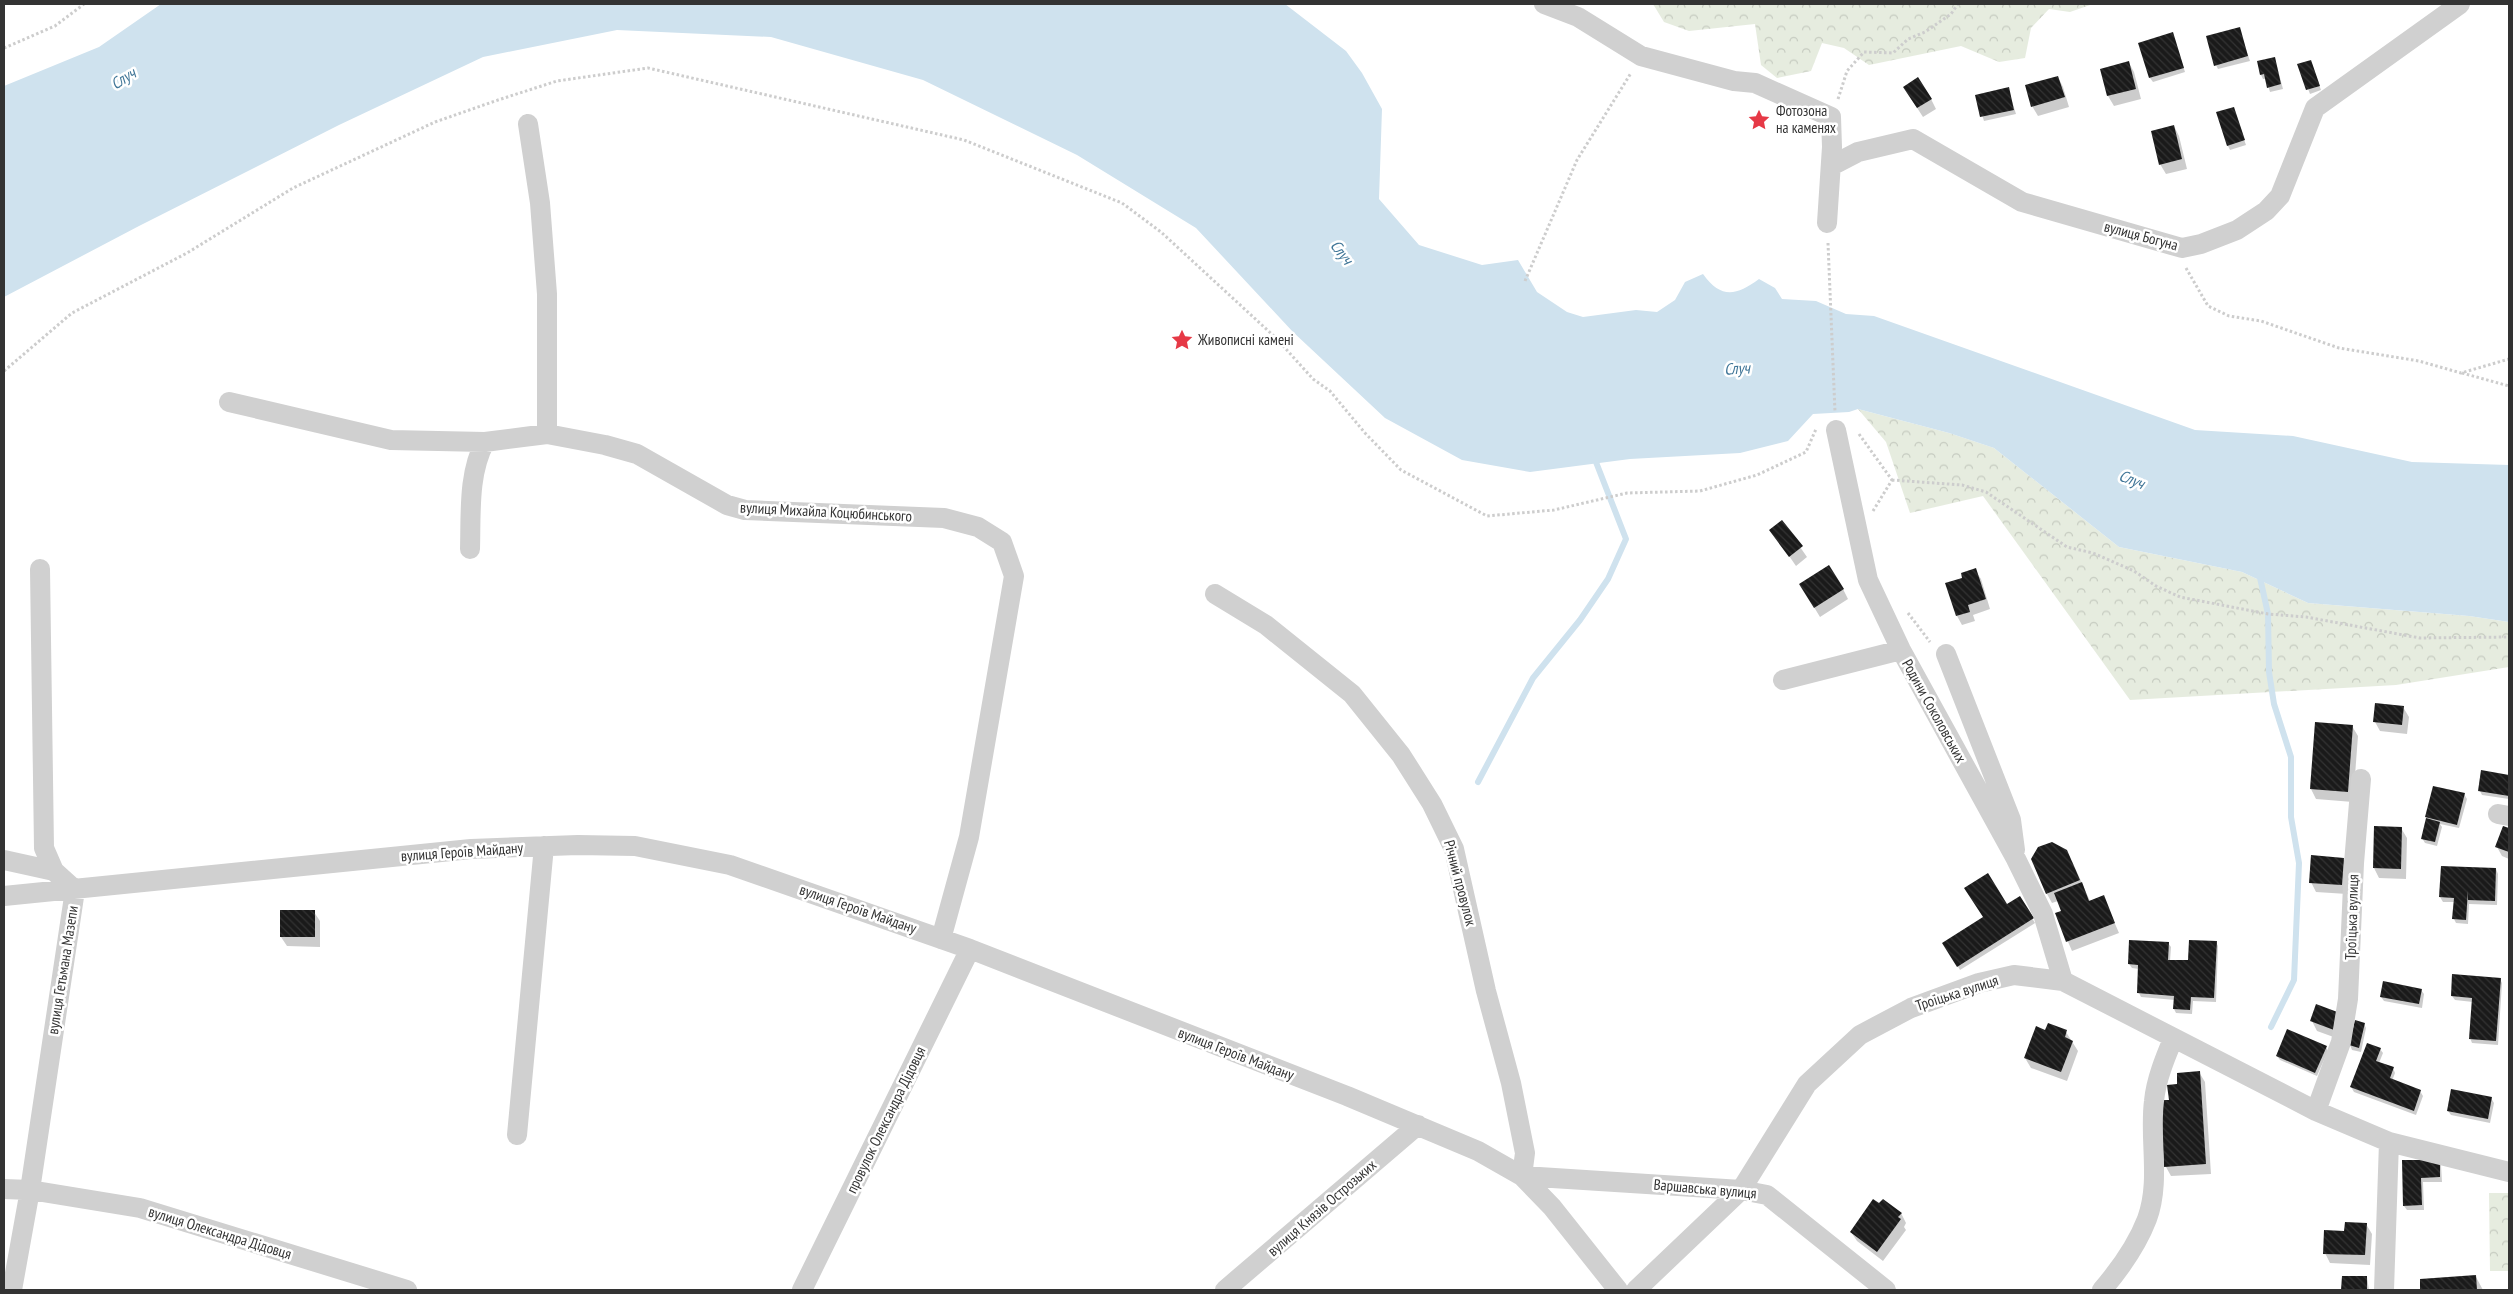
<svg xmlns="http://www.w3.org/2000/svg" width="2513" height="1294" font-family="'PT Sans Narrow',sans-serif">
<defs>
<pattern id="forest-crowns" width="20" height="18" patternUnits="userSpaceOnUse" patternTransform="scale(1.25)"><rect width="20" height="18" fill="#e6ecdf"/><path d="M2 6a3 3 0 1 1 6 0M12 15a3 3 0 1 1 6 0" fill="none" stroke="#c6cbc0"/></pattern>
<pattern id="building-back-hatch" width="6" height="6" patternUnits="userSpaceOnUse" patternTransform="scale(1.25)"><rect width="6" height="6" fill="#1a1a1a"/><path d="M-1 5l2 2M0 0l6 6M5-1l2 2" fill="none" stroke="#333"/></pattern>
</defs>
<rect width="100%" height="100%" fill="#fff"/>
<path fill="url(#forest-crowns)" d="M1653,4H2093L2070,12L2049,9L2031,28L2025,58L1999,62L1961,46L1869,65L1844,48L1822,43L1811,71L1777,78L1761,65L1755,24L1689,31L1664,22Z
M1858,409L1949,433L1994,448L2119,547L2242,572L2308,603L2469,616L2509,622V667L2396,685L2130,700L1983,496L1910,513L1886,442Z
M2489,1193H2509V1271H2490Z"/>
<path fill="#cfe2ee" d="M161,4H1285L1346,51L1362,73L1382,109L1379,199L1419,245L1482,265L1518,260L1537,292L1567,312L1583,317L1636,310L1657,312L1675,300L1685,282L1703,274C1721,299 1736,296 1759,279L1775,288L1782,299L1816,301L1846,314L1874,316L2195,430L2293,436L2412,462L2509,465V622L2469,616L2308,603L2242,572L2119,547L1994,448L1949,433L1858,409L1849,412L1813,414L1788,441L1740,453L1630,459L1530,472L1462,460L1385,418L1293,332L1196,228L1077,155L923,80L771,37L617,30L483,57L339,125L139,226L4,297V86L99,47Z"/>
<path fill="#0003" d="M2239,28L2250,61L2218,69L2216,65Z
M2173,34L2185,72L2153,82L2150,78Z
M2275,59L2283,89L2270,92L2266,79H2263L2261,75L2258,62Z
M2311,61L2321,90L2310,94L2299,65Z
M2129,63L2134,72L2141,99L2114,106L2108,96L2102,69Z
M2058,77L2063,87L2069,107L2038,116L2032,106Z
M2008,88L2016,114L1984,121L1976,96Z
M1910,97L1931,99L1936,109L1923,117Z
M2233,108L2246,145L2230,150L2228,146Z
M2174,126L2179,136L2187,169L2166,174L2160,164Z
M1782,521L1807,557L1796,566L1771,530Z
M1975,570L1981,579L1990,609L1973,615L1975,621L1962,625L1957,616L1947,584L1964,579Z
M1843,589L1848,599L1820,617L1806,594Z
M2403,707L2409,717L2407,734L2380,731L2375,722Z
M2316,723L2352,726L2358,736L2353,802L2316,799L2311,789Z
M2482,772L2509,776V799L2482,795L2480,791Z
M2464,794L2467,799L2459,828L2440,824L2442,827L2437,846L2425,843L2422,838L2428,820L2426,817Z
M2401,828L2407,838L2406,879L2379,878L2374,868Z
M2504,828L2509,830V859L2502,856L2497,847Z
M2344,859L2349,869L2347,894L2316,892L2311,882Z
M2072,861L2090,901L2103,896L2119,933L2072,951L2056,914L2062,912L2058,901L2052,903L2047,894Z
M2442,867L2496,869L2498,874L2497,905L2469,904L2468,924L2456,923L2454,919L2455,902H2443L2440,897Z
M2020,898L2035,923L1960,970L1944,943Z
M314,912L320,921V947L287,946L281,937Z
M2216,942L2218,946L2216,1002L2193,1001L2192,1014L2176,1013L2174,1009L2175,1000L2141,997L2139,993V969L2132,968L2129,964L2168,943L2171,947L2170,961L2189,962Z
M2500,979L2502,983L2498,1045L2472,1043L2470,1038L2473,1002L2455,1000L2452,996Z
M2421,990L2424,994L2422,1008L2384,1001L2381,997Z
M2339,1014V1039L2317,1031L2312,1021Z
M2364,1024L2366,1028L2361,1052L2352,1050L2350,1045Z
M2046,1031L2066,1032L2078,1051L2067,1081L2031,1068L2025,1058Z
M2326,1047L2328,1051L2317,1076L2280,1060L2277,1056Z
M2380,1049L2383,1053L2379,1063L2393,1068L2395,1073L2392,1081L2420,1091L2423,1096L2416,1115L2354,1092L2351,1087Z
M2199,1072L2205,1082L2211,1174L2171,1176L2166,1167L2170,1101L2178,1085Z
M2491,1098L2494,1103L2490,1123L2451,1115L2448,1111Z
M2439,1161L2441,1165L2442,1182H2423L2424,1210H2407L2404,1206L2403,1162Z
M1901,1213L1906,1223L1904,1227L1906,1230L1883,1261L1857,1241L1851,1232Z
M2366,1224L2372,1234L2370,1265L2330,1263L2325,1253L2345,1233Z
M2343,1277H2367L2369,1290H2343Z
M2476,1277L2483,1290H2422L2421,1280Z"/>
<g fill="none" stroke-linecap="round" stroke-linejoin="round">
<path stroke="#cfe2ee" stroke-width="6" d="M2259,573L2268,614L2269,672L2274,704L2291,757V817L2299,863L2294,980L2271,1027
M1478,782L1533,678L1580,620L1608,579L1626,539L1594,457"/>
</g>
<path fill="url(#building-back-hatch)" d="M2240,27L2248,56L2214,66L2206,36Z
M2173,32L2184,68L2149,78L2138,43Z
M2275,57L2281,84L2267,88L2264,74L2260,75L2257,61Z
M2311,60L2320,86L2306,90L2297,64Z
M2129,61L2136,89L2107,96L2100,69Z
M2058,76L2065,97L2031,107L2025,85Z
M1918,77L1932,99L1917,108L1903,87Z
M2009,87L2014,110L1980,117L1975,95Z
M2234,107L2245,140L2227,146L2216,112Z
M2174,125L2182,159L2159,165L2151,131Z
M1782,520L1803,546L1789,557L1769,530Z
M1829,565L1844,589L1814,608L1799,584Z
M1976,568L1986,599L1968,605L1970,612L1956,616L1945,583L1962,578L1961,573Z
M2375,703L2404,706L2402,725L2373,722Z
M2315,722L2353,725L2348,792L2310,789Z
M2481,770L2509,775V796L2478,791Z
M2433,786L2465,793L2457,825L2425,817Z
M2426,818L2440,822L2435,842L2421,839Z
M2374,826L2402,827L2401,869L2373,868Z
M2503,826L2509,828V852L2495,847Z
M2052,842L2067,850L2080,880L2046,894L2031,859L2038,847Z
M2311,855L2344,858L2342,885L2309,883Z
M2441,866L2496,868L2495,901L2468,900V891L2466,920L2452,919L2454,898L2439,897Z
M1988,873L2007,904L2020,896L2034,918L1957,967L1942,943L1983,917L1964,888Z
M2082,882L2089,901L2104,895L2115,923L2066,942L2055,913L2061,911L2054,893Z
M280,910H315V937H280Z
M2129,940L2169,942L2168,960H2188L2189,940L2217,941L2214,998L2191,997L2190,1010L2173,1009L2174,996L2137,993L2138,965L2128,964Z
M2452,974L2501,978L2496,1041L2469,1039L2472,998L2451,996Z
M2383,981L2422,989L2419,1004L2380,997Z
M2316,1004L2340,1013L2334,1030L2310,1021Z
M2355,1020L2365,1023L2359,1048L2349,1045Z
M2048,1023L2067,1030L2065,1037L2073,1041L2061,1072L2024,1058L2036,1026L2045,1030Z
M2287,1029L2327,1046L2315,1073L2276,1056Z
M2367,1043L2381,1048L2376,1061L2394,1067L2390,1078L2421,1090L2414,1111L2350,1087Z
M2200,1071L2206,1164L2164,1167L2160,1100H2169L2167,1085L2177,1084V1073Z
M2451,1089L2492,1097L2488,1119L2447,1111Z
M2402,1160H2440V1177L2421,1178L2422,1205L2403,1206Z
M1873,1199L1879,1203L1883,1199L1902,1213L1898,1217L1901,1219L1877,1252L1850,1232Z
M2345,1222L2367,1223L2365,1255L2323,1254L2324,1230L2344,1231Z
M2476,1275L2477,1290H2420V1279Z
M2342,1276H2367V1290H2341Z"/>
<g fill="none" stroke-linecap="round" stroke-linejoin="round">
<path stroke="#cdcdcd" stroke-width="3" stroke-dasharray="2.5 2.5" stroke-linecap="butt" d="M4,48L55,26L84,4
M1838,99L1847,71L1864,52L1893,53L1908,39L1925,32L1951,14L1958,4
M1828,243L1835,412
M2186,268L2208,306L2229,316L2261,321L2339,348L2419,361L2461,373L2509,359
M1525,281L1577,160L1631,73
M4,371L72,313L187,253L293,188L435,122L498,100L557,81L648,68L964,140L1122,203L1161,232L1276,338L1313,379L1330,391L1365,433L1401,470L1487,516L1554,510L1627,493L1700,491L1757,475L1806,452L1816,429
M2462,373L2509,386
M1859,434L1892,480
M1892,480L1962,485L1986,492L2067,547L2093,553L2134,571L2156,586L2180,597L2268,614L2306,617L2420,638L2509,637
M1873,511L1892,480
M1908,613L1930,642"/>
<path stroke="#d0d0d0" stroke-width="20" d="M1544,4L1578,17L1641,56L1734,81L1755,83L1831,117L1832,147L1827,223
M528,124L540,203L547,294V434
M1831,166L1858,152L1913,139L2022,202L2182,248L2201,244L2237,230L2266,211L2280,196L2315,108L2460,4
M229,402L391,440L485,442L547,434L605,445L637,454L727,505L745,510L944,518L978,527L1002,542L1014,576L969,837L941,939
M1836,430L1868,580L1901,650L2016,859L2043,914L2063,981
M470,549C471,514 468,473 485,442
M1215,594L1266,625L1352,694L1401,755L1432,804L1454,849L1486,991L1511,1083L1525,1153L1522,1176L1741,1190L1767,1195L1886,1290
M1946,654L2011,820L2015,850
M1783,680L1901,650
M2498,814L2509,816
M4,860L54,871
M4,896L471,849L578,845L635,846L730,865L970,949L1347,1096L1478,1151L1522,1176L1552,1207L1618,1290
M2316,1111L2341,1042L2348,999L2354,863L2361,779
M517,1135L544,846
M4,1189L30,1190L140,1208L407,1290
M12,1290L30,1190L75,890L54,871L44,848L40,569
M802,1290L970,949
M1225,1290L1418,1125
M1636,1290L1741,1190L1807,1084L1860,1035L1911,1008L1979,983L2014,975L2063,981L2316,1111L2389,1142L2509,1172
M2102,1290C2120,1269 2137,1245 2147,1219C2161,1181 2149,1139 2154,1101C2156,1080 2165,1058 2173,1039
M2384,1290L2389,1142"/>
</g>
<defs>
<g id="sight-bare" transform="scale(1.725)"><path d="M0-6L1.8-2.2L6-1.7L2.9 1.2L3.7 5.4L0 3.3L-3.7 5.4L-2.9 1.2L-6-1.7L-1.8-2.2Z" fill="#e63946" stroke="#fff" stroke-width="2.5" paint-order="stroke"/></g>
</defs>
<g fill-rule="evenodd">
<use href="#sight-bare" x="1759" y="120"/>
<use href="#sight-bare" x="1182" y="340"/>
</g>
<g text-anchor="middle" stroke-width="5" stroke-linejoin="round" paint-order="stroke">
<g font-size="15" fill="#333" stroke="#fff" text-anchor="start">
<text x="1776" y="116">Фотозона<tspan x="1776" dy="17">на каменях</tspan></text>
<text x="1198" y="345">Живописні камені</text>
</g>
<g font-size="15" fill="#333" stroke="#fff">
<text transform="translate(2141 236) rotate(15)" y="5">вулиця Богуна</text>
<text transform="translate(826 512) rotate(3)" y="5">вулиця Михайла Коцюбинського</text>
<text transform="translate(1934 711) rotate(61)" y="5">Родини Соколовських</text>
<text transform="translate(462 852) rotate(-4)" y="5">вулиця Героїв Майдану</text>
<text transform="translate(1460 883) rotate(75)" y="5">Річний провулок</text>
<text transform="translate(858 909) rotate(19)" y="5">вулиця Героїв Майдану</text>
<text transform="translate(2352 917) rotate(-88)" y="5">Троїцька вулиця</text>
<text transform="translate(63 970) rotate(-81)" y="5">вулиця Гетьмана Мазепи</text>
<text transform="translate(1957 993) rotate(-18)" y="5">Троїцька вулиця</text>
<text transform="translate(1236 1054) rotate(21)" y="5">вулиця Героїв Майдану</text>
<text transform="translate(886 1120) rotate(-64)" y="5">провулок Олександра Дідовця</text>
<text transform="translate(1705 1189) rotate(5)" y="5">Варшавська вулиця</text>
<text transform="translate(1322 1208) rotate(-41)" y="5">вулиця Князів Острозьких</text>
<text transform="translate(220 1233) rotate(17)" y="5">вулиця Олександра Дідовця</text>
</g>
<g font-size="16" font-style="italic" fill="#3f7597" stroke="#fff">
<text transform="translate(123 78) rotate(-32)" y="6">Случ</text>
<text transform="translate(1342 252) rotate(52)" y="6">Случ</text>
<text transform="translate(1737 368) rotate(-3)" y="6">Случ</text>
<text transform="translate(2132 479) rotate(22)" y="6">Случ</text>
</g>
</g>
<rect width="2513" height="1294" fill="none" stroke="#333333" stroke-width="10"/>
</svg>
